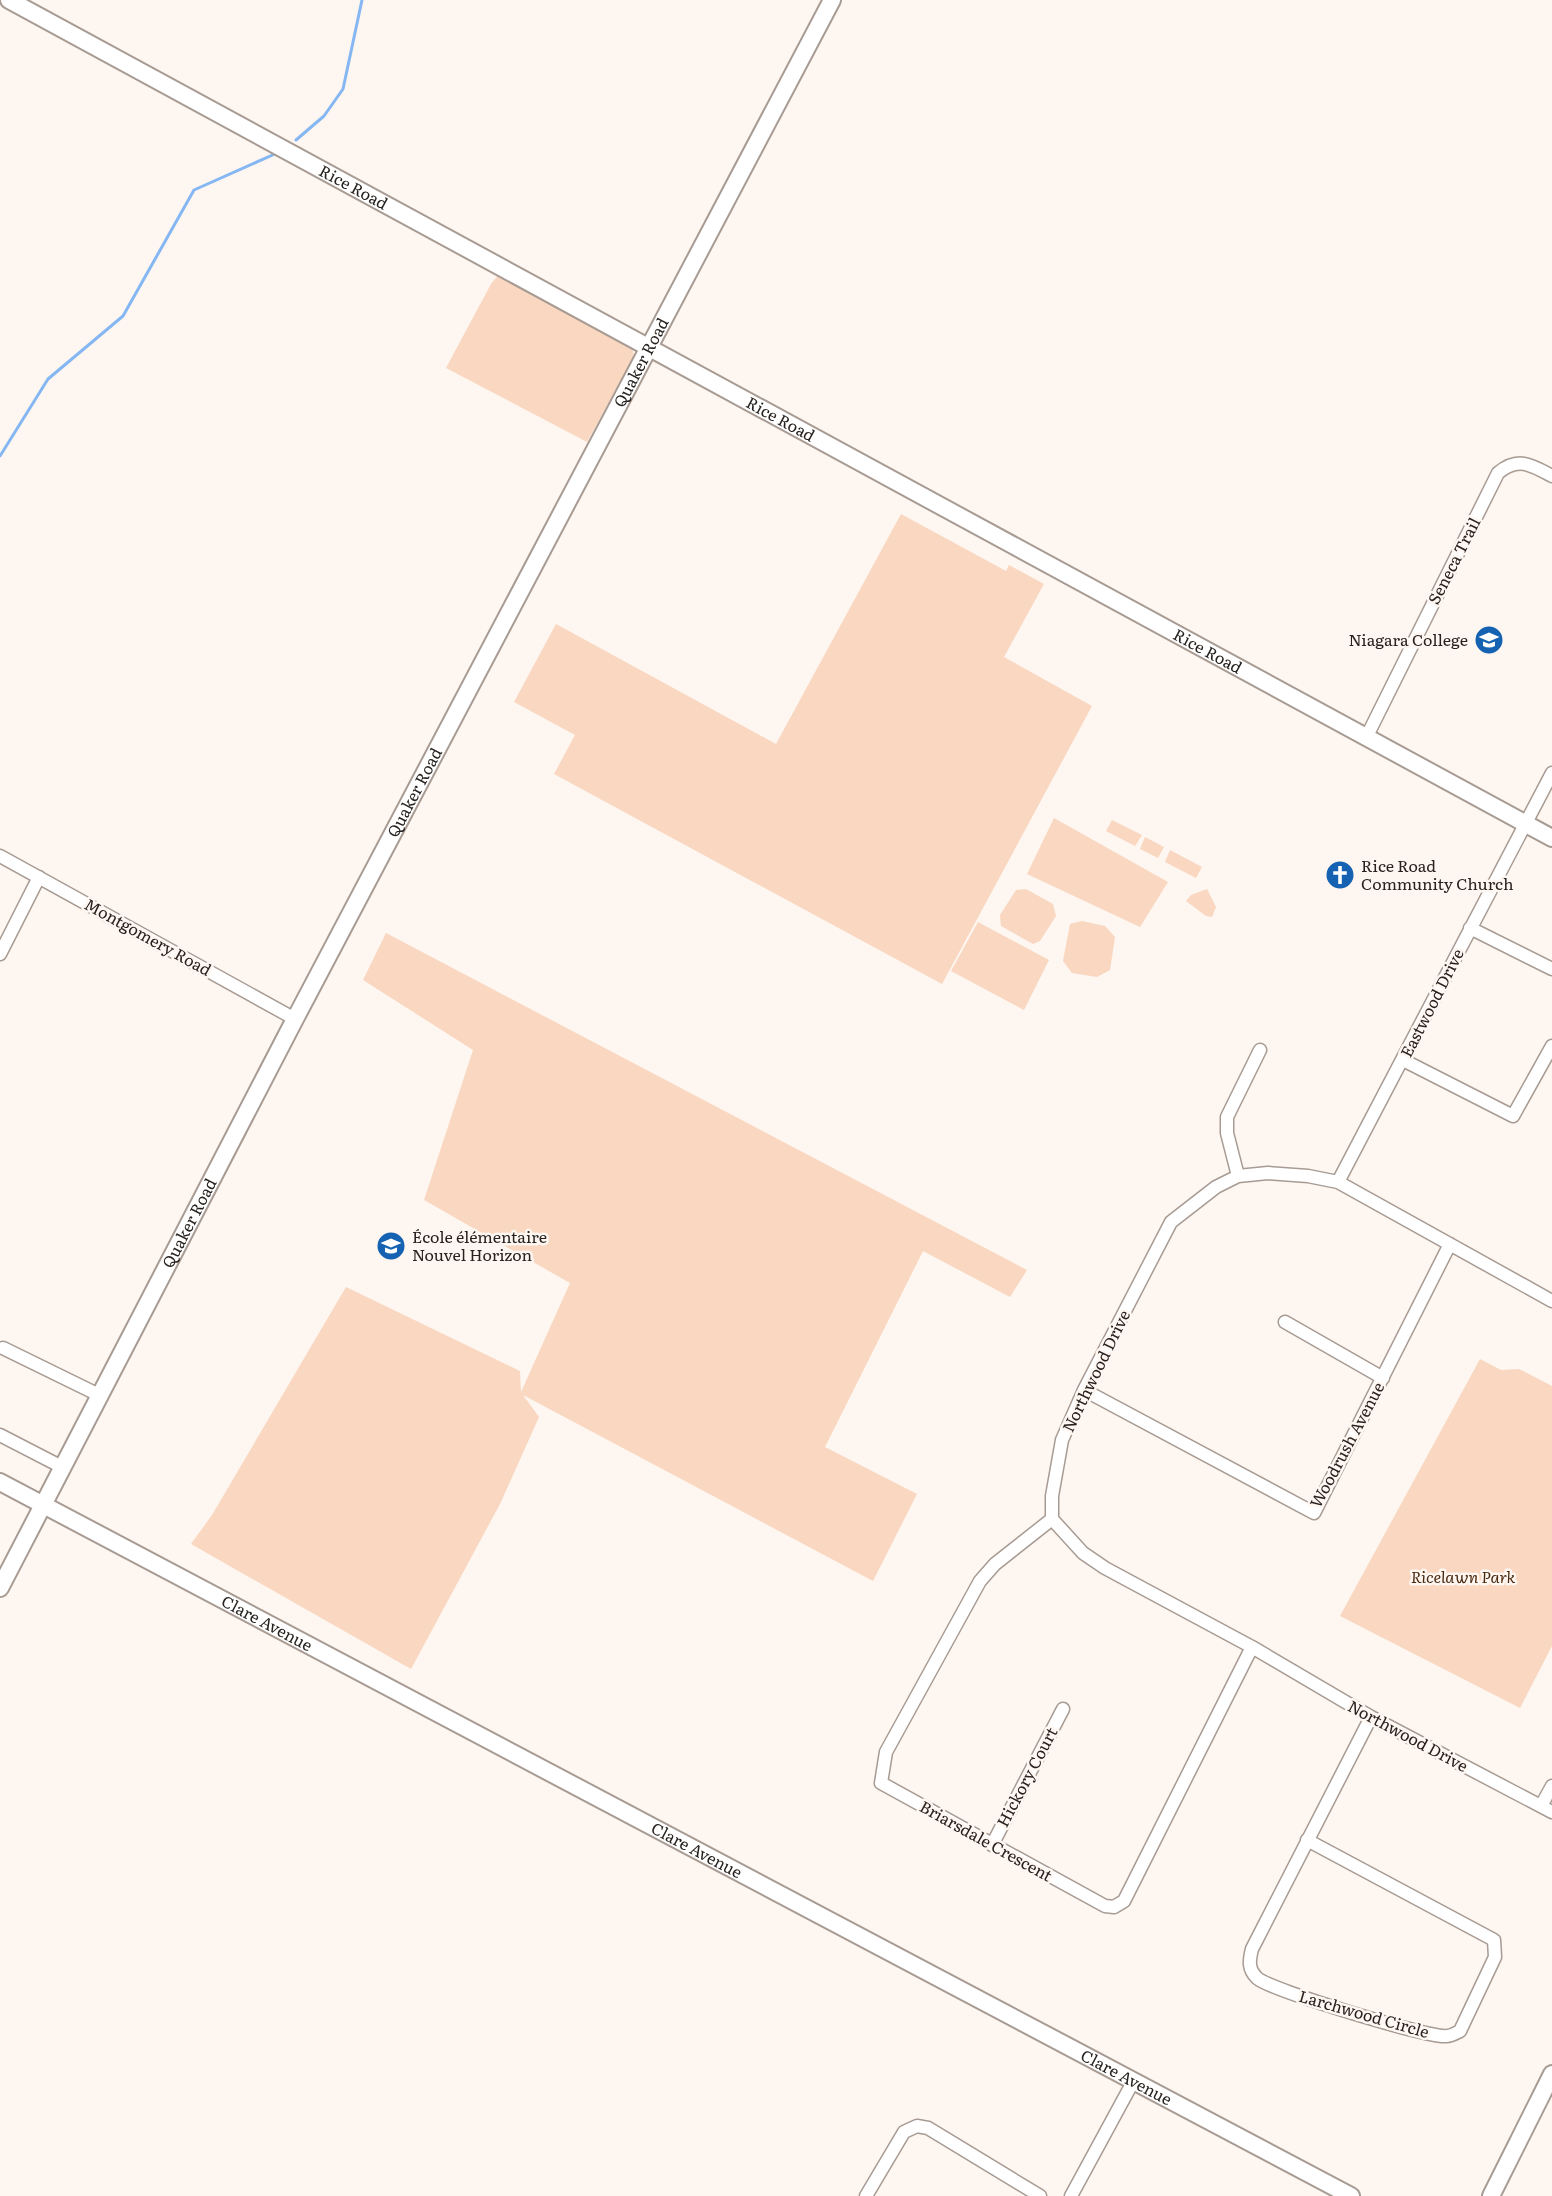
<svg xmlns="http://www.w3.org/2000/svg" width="1552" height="2196" font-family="Literata,serif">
<rect width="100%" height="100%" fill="#fef6f0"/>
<path fill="#f9d7c0" d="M499,274L632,348L634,356L587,442L446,368L491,284Z
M901,514L1006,571L1009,565L1044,584L1004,657L1092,706L942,984L554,774L575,735L514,702L556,624L776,744Z
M1054,818L1168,882L1140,927L1027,874Z
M1112,820L1142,835L1135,846L1106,831Z
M1145,837L1164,847L1158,858L1140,849Z
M1170,850L1202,867L1196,878L1165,862Z
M1026,889L1053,904L1056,916L1040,941L1033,944L1001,926L1000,915L1016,890Z
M1207,889L1216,907L1212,917L1206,916L1186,901L1191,895Z
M1082,921L1105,926L1115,937L1110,970L1097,977L1072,973L1063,961L1070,924Z
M978,922L1049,960L1024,1010L951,971Z
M386,933L1027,1270L1010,1297L923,1251L825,1447L917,1494L873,1581L523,1395L539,1417L500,1504L411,1669L191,1544L212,1515L346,1287L520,1371L521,1392L570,1283L424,1200L473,1050L363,980Z
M1480,1359L1501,1370L1519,1369L1552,1386V1646L1520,1708L1340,1616Z"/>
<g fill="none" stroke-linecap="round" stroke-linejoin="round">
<path stroke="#85b7f3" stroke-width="3" d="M296,140L324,116L343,89L362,0
M0,456L48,379L123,316L194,190L277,153"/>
<g stroke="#a79b93" stroke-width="15">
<path id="street" d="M1367,736L1498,473C1518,456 1532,465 1552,476
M0,856L295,1019
M1470,928L1552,969
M0,954L39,877
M1403,1060L1513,1116L1552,1046
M1238,1176L1227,1133V1117L1260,1050
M1338,1182L1552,773
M1552,1301L1338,1182L1308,1176L1268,1173L1238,1176L1216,1187L1171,1222L1084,1390L1062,1440L1052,1496V1519L1083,1553L1105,1568L1252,1647L1371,1717L1552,1812
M1285,1322L1383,1378
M3,1348L99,1395
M1084,1390L1314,1513L1450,1244
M0,1435L62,1467
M1052,1519L995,1564L980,1581L886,1752L881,1783L1105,1906L1114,1907L1124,1901L1252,1647
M1541,1806L1552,1786
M1307,1840L1494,1940L1495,1957L1460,2031C1456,2033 1451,2036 1447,2036C1431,2039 1270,1990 1257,1978C1248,1969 1249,1961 1252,1949L1371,1717
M992,1845L1063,1709
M866,2196L904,2132L917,2126L928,2128L1040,2196
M1071,2196L1134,2080"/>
</g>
<g stroke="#a79b93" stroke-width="20">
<g id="secondary">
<path id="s1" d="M9,0L1552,838"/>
<path id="s2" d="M0,1482L1351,2196"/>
<path id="s3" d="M0,1588L295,1019L832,0"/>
<path d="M1491,2196L1552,2074"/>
</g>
</g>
<use href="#street" stroke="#fff" stroke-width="12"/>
<use href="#secondary" stroke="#fff" stroke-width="16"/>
</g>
<defs>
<g id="university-disc" transform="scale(1.5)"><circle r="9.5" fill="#1462b1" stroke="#fef6f0"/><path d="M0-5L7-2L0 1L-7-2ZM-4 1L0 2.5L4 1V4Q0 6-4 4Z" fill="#fff"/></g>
<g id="church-disc" transform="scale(1.5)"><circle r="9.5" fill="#1462b1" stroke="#fef6f0"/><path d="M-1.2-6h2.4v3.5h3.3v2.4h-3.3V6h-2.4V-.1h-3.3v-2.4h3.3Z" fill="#fff"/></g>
<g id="school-disc" transform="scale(1.5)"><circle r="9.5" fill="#1462b1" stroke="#fef6f0"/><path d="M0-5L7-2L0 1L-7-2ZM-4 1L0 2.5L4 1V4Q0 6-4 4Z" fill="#fff"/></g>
</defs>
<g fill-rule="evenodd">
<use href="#university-disc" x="1489" y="640"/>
<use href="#church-disc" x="1340" y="875"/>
<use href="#school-disc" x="391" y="1246"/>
</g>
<g text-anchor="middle" stroke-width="5" stroke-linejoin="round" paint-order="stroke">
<g font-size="16" fill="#27221f" stroke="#fef6f0">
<text dy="6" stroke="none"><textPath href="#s1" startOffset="392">Rice Road</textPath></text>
<text dy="6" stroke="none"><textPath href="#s3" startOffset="1383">Quaker Road</textPath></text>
<text dy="6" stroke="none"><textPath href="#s1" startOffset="878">Rice Road</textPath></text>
<text transform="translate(1454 561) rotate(-63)" y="6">Seneca Trail</text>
<text dy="6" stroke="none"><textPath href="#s1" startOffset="1364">Rice Road</textPath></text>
<text dy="6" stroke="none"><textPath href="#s3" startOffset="897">Quaker Road</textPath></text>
<text transform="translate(148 937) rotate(29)" y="6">Montgomery Road</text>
<text transform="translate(1432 1003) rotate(-63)" y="6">Eastwood Drive</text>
<text dy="6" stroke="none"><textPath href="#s3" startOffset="411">Quaker Road</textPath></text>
<text transform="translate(1096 1371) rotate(-64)" y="6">Northwood Drive</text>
<text transform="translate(1347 1445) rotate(-62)" y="6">Woodrush Avenue</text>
<text dy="6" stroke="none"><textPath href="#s2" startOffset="302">Clare Avenue</textPath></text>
<text transform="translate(1408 1736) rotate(28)" y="6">Northwood Drive</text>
<text transform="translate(1027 1777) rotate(-62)" y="6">Hickory Court</text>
<text transform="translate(986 1841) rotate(29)" y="6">Briarsdale Crescent</text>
<text dy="6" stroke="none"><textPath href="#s2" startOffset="788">Clare Avenue</textPath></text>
<text transform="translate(1364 2014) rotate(16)" y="6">Larchwood Circle</text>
<text dy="6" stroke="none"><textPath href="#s2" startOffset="1274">Clare Avenue</textPath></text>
</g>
<g font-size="16" fill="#27221f" stroke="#fef6f0" text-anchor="start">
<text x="1468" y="646" text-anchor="end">Niagara College</text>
<text x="1361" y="872">Rice Road<tspan x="1361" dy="18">Community Church</tspan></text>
<text x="412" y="1243">École élémentaire<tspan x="412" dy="18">Nouvel Horizon</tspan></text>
</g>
<g font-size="16" font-style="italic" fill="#4a290f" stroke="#fef6f0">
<text x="1463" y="1583">Ricelawn Park</text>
</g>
</g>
</svg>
